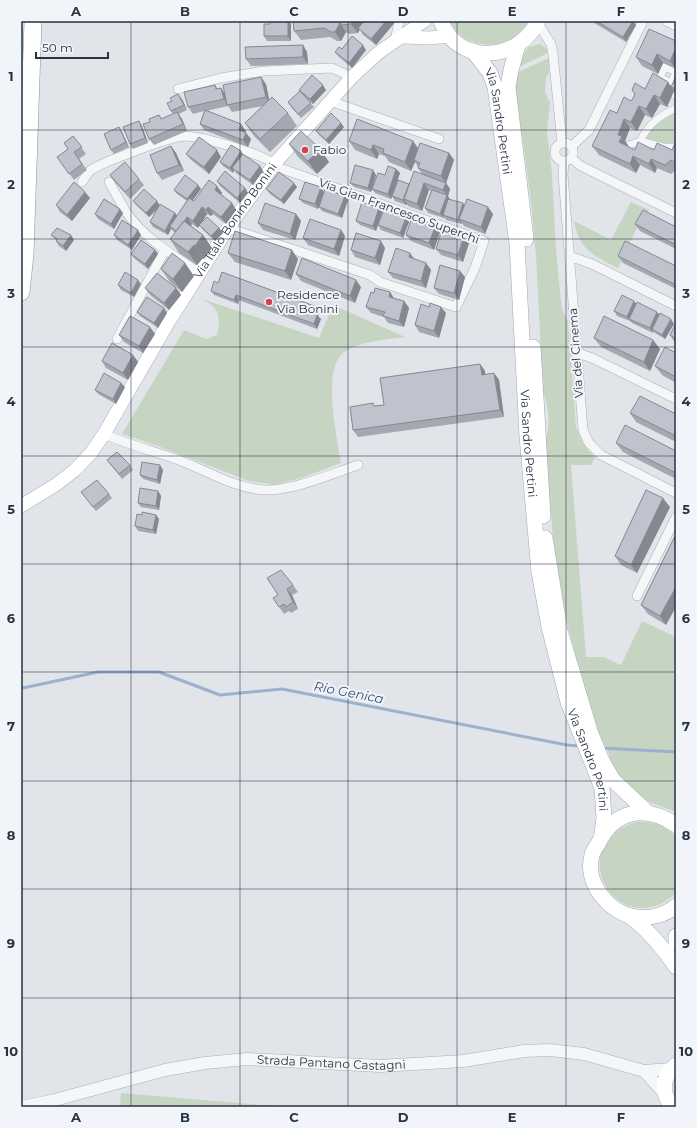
<svg xmlns="http://www.w3.org/2000/svg" width="697" height="1128" font-family="Montserrat,sans-serif">
<rect width="100%" height="100%" fill="#e1e5ea"/>
<path fill="#c6d5c2" d="M450,21H528C514,52 464,53 450,21Z
M540,44L547,49L548,53L517,68L528,47Z
M549,58V73L546,78L545,92L550,103L547,132L552,174L556,250L560,293L562,309L568,322L576,427L584,445L595,458L591,465H571L586,657H604L621,665L642,621L674,636L676,632V812L649,802L634,792L621,780L612,765L607,748L599,735L585,696L567,622L554,551L545,441C551,425 549,408 543,392L536,256L531,201L522,135L514,92L518,72Z
M676,110V145L642,140L651,127Z
M631,202L649,210L639,229L637,228L618,268C594,256 579,250 574,221L611,240Z
M202,299L319,338L333,305L405,337C387,340 354,341 341,355C323,374 337,439 341,463C320,471 297,481 274,484C266,484 257,482 249,481L155,445L122,434L184,330L206,339L217,335C221,315 219,308 202,299Z
M635,822C652,821 663,825 676,836V893C628,938 573,871 614,833C620,828 628,825 635,822Z
M121,1093L286,1107H120Z"/>
<g fill="none" stroke-linecap="round" stroke-linejoin="round">
<path stroke="#9bb1cc" stroke-width="3" d="M21,686L23,688L98,672H159L220,695L282,689L567,745L581,746
M601,748L676,752"/>
<g stroke="#aaafb8" stroke-width="8">
<path id="pedestrian" d="M676,72L671,83L676,97
M671,83L660,77L665,67L676,72
M640,141C649,124 659,116 676,108
M619,145L624,147L640,141L663,147H676"/>
</g>
<g stroke="#aaafb8" stroke-width="10">
<path id="minor" d="M666,21L676,26
M537,22L551,44L553,54L562,143
M395,41L399,21
M178,89L221,78L264,71L332,68L352,77
M330,101L439,139
M555 152a9 9 0 1 1 18 0a9 9 0 1 1-18 0Z
M572,146L589,130L643,21
M571,158L581,166L676,213
M564,161L563,174L583,430L589,443L601,455L676,493
M82,182C85,178 87,173 91,170C103,162 172,136 185,136C204,137 268,155 280,168L484,241L475,268L456,307L380,282L370,275L228,228
M109,182C115,192 120,202 126,212C145,239 173,255 200,273
M569,256L592,264L676,306
M117,339L165,250
M575,352L592,358L676,399
M104,434C127,444 150,450 173,458C203,468 232,488 264,490C293,491 331,474 358,465
M637,596L676,517"/>
</g>
<g stroke="#aaafb8" stroke-width="13">
<g id="tertiary">
<path d="M644,1071L664,1093"/>
<path id="s1" d="M21,1107L51,1101L165,1070L205,1063L247,1059L380,1066L463,1061L524,1051L550,1050L584,1054L644,1071L671,1069"/>
</g>
</g>
<g stroke="#aaafb8" stroke-width="14">
<g id="secondary">
<path d="M403,37L430,38L450,36"/>
<path id="s2" d="M21,506L57,484L76,469L91,453L104,434L168,323L228,228L275,163L352,77L378,53L424,21"/>
</g>
</g>
<g stroke="#a0a8b7" stroke-width="16">
<g id="primary">
<path d="M441,21C457,66 519,62 538,21"/>
<path d="M518,45L511,70L508,87L526,239"/>
<path id="s3" d="M473,51L490,73L495,87L517,243L527,436L539,572L549,627L568,702L602,788L604,818L602,834"/>
<path d="M533,347L543,516"/>
<path d="M545,538L560,631L590,731L601,759L613,780L648,813"/>
<path d="M676,825C645,804 614,810 598,844C596,847 593,851 592,855C584,883 609,913 636,917C650,919 665,915 676,906"/>
<path d="M630,916C649,931 663,947 676,967"/>
<path d="M676,936V943"/>
<path d="M673,1107C660,1094 662,1076 676,1065"/>
</g>
</g>
<g stroke="#8891a2" stroke-width="18">
<path id="motorway" d="M21,292L25,254L33,21"/>
</g>
<use href="#pedestrian" stroke="#f4f6f8" stroke-width="7"/>
<use href="#minor" stroke="#f4f6f8" stroke-width="9"/>
<use href="#tertiary" stroke="#f4f6f8" stroke-width="12"/>
<use href="#secondary" stroke="#fff" stroke-width="13"/>
<use href="#primary" stroke="#fff" stroke-width="15"/>
<use href="#motorway" stroke="#fff" stroke-width="17"/>
</g>
<path fill="#a3a8b1" d="M293,21H364L363,23L365,21H396L376,45L363,35L360,29L358,33L349,34L346,32L341,41H337L330,37L301,40L294,31Z
M591,21H633L636,25L626,42Z
M291,24V41H267L264,36Z
M676,41V69L663,63L658,74L642,66L636,57Z
M303,45L307,52L308,64L251,66L246,59Z
M342,49L366,50L352,68L338,56L335,52Z
M676,76V92L674,91L671,87Z
M668,82L674,91L667,107L660,104L652,118L645,115L637,131L630,128L625,141L628,145L627,146L635,150H672L676,144V170L671,174L657,168L655,173L640,165L636,173L599,155L592,146L617,113L632,100L635,95L632,90L645,89Z
M266,84L269,99L288,113L297,126L270,152L254,136L245,123L263,106L232,112L228,106L206,111L246,131L245,132L251,139L248,147L204,130L200,124L204,111L193,114L188,107L215,85L218,89L221,88L224,93Z
M299,90H326L313,104L305,97L314,107L301,118L291,107L288,102L301,92Z
M182,99L187,110L179,114L182,119L187,131L154,145L149,139L150,122L159,115L162,119L173,114L171,111Z
M139,121L142,126L148,143L133,149L130,144Z
M119,127L122,132L129,147L114,154L111,150Z
M344,127L329,144L319,135L316,131Z
M73,136L86,154L79,159L87,170L74,180L57,157L68,149Z
M349,141H413L418,148L449,153L454,160L446,183L450,189L448,196L450,199L464,205L493,214L485,234L464,226L462,223V224L446,220L444,217V218L428,213L425,208L431,191L429,190L422,211L408,206L407,204L406,205L395,201L392,196L422,174L418,168V167L415,162L411,171L389,162L385,156L379,154L377,159L355,150Z
M289,144L320,149L329,162L317,174L298,157Z
M171,146L176,153L184,171L162,180L157,173Z
M186,154L221,157L209,174L191,160Z
M243,154L260,166L263,171L253,185L236,173L234,170L233,173L223,166L220,162Z
M396,169L400,173L391,199L375,193L372,189L385,175Z
M110,175L139,179L144,185L130,199L115,182Z
M376,175L371,192L354,187L350,183Z
M217,181L245,188L248,193L240,203L220,186Z
M198,185L201,189L193,200L194,201L217,186L222,193L221,195L232,203L236,210L226,224L213,214L211,216L207,214L201,224L219,228L223,233L215,241L203,230L200,225L198,228L192,224L191,226L203,235L212,248L204,259L203,258L197,265L179,253L170,239L175,233L171,229L168,235L153,227L150,222L158,209L149,217L136,205L133,201L160,205L175,213L177,216L187,201L177,194L174,190Z
M297,187L284,204L270,194L266,189Z
M324,192L318,209L303,203L299,199Z
M90,198L72,221L60,212L56,205Z
M348,200L342,218L322,211L319,207Z
M379,208L382,212L376,231L360,225L356,221Z
M123,213L114,229L98,219L95,214Z
M296,214L301,221L295,240L263,230L258,223Z
M406,218L409,222L403,238L381,230L378,225Z
M635,224L676,227V249L640,231Z
M436,225L440,232L434,250L411,241L406,235Z
M341,230L345,236L339,256L308,245L303,238Z
M51,235L74,240L66,251L59,246L56,241V240Z
M114,235H141L132,250L117,240Z
M469,243L463,262L441,255L436,249Z
M385,248L380,265L355,257L351,250Z
M155,250L158,254L148,269L135,259L131,254Z
M228,253L298,259L291,280L235,262Z
M618,256L676,266V289L623,263Z
M414,259L426,263L431,270L426,288L393,278L388,272Z
M161,269L194,276L182,292L170,282Z
M296,274L361,287L355,303L301,281Z
M465,277L459,300L439,294L434,288Z
M218,283L317,307L320,312L318,316L321,319L317,329L239,300L238,304L214,295L211,291Z
M141,284L134,297L121,290L118,285Z
M145,288H176L181,295L169,310L150,295Z
M390,292L394,298L404,301L409,308L404,327L388,323L384,317L371,313L366,307L374,293Z
M636,303L659,315L674,324L665,339L655,333L653,331V333L632,323L630,321L617,316L614,311Z
M164,308L167,313L158,328L140,316L137,312Z
M446,313L439,338L419,332L415,325Z
M676,323V344L670,335Z
M155,334L143,353L124,342L119,335Z
M594,338L660,349L650,371L601,347Z
M676,353V383L662,375L655,366Z
M133,355L138,362L128,380L106,368L102,361Z
M480,364L485,371V375L494,373L499,380L504,417L358,437L353,430L375,406L384,405Z
M125,387L116,404L98,394L95,390Z
M630,413L676,414V442L636,422Z
M616,443L676,451V479L623,452Z
M107,460L130,465L133,470L122,479Z
M163,470L160,484L143,479L140,475Z
M158,491L161,496L159,510L141,507L138,503Z
M81,492L109,494L112,498L96,511Z
M670,507L637,573L621,565L615,556Z
M142,515H156L159,519L156,534L138,531L135,526Z
M676,534L666,625L648,614L641,605Z
M293,585L298,592L292,595L298,609L291,613L289,611L284,614L273,598Z"/>
<path fill="#858890" d="M288,21H289L291,24V41L288,36Z
M353,21H364L360,29L358,28L360,29L358,33L351,24Z
M386,21H396L376,45L371,39Z
M633,21L636,25L626,42L623,37Z
M340,23L346,32L341,41L335,32Z
M303,45L307,52L308,64L303,57Z
M363,45L366,50L352,68L349,63Z
M676,48V69L670,61Z
M657,54L663,63L658,74L652,65Z
M261,77L266,84L270,104L266,97Z
M668,82L674,91L667,107L660,98Z
M323,85L326,90L313,104L310,99Z
M221,88L226,95L228,106L224,99Z
M178,94L182,99L187,110L184,105Z
M654,95L660,104L652,118L646,109Z
M639,106L645,115L637,131L631,122Z
M177,112L182,119L187,131L183,124Z
M624,119L630,128L625,141L628,145L625,151L619,142L618,135Z
M139,121L142,126L148,143L145,138Z
M341,123L344,127L329,144L326,140Z
M241,124L246,131L244,137L239,130Z
M119,127L122,132L129,147L126,142Z
M246,133L251,139L248,147L243,140Z
M413,141L419,150L414,160L415,162L411,171L405,162Z
M373,145L379,154L377,159L371,150Z
M171,146L176,153L184,171L179,165Z
M320,149L329,162L317,174L308,161Z
M217,150L221,157L209,174L204,167Z
M241,151L244,156L232,168L234,170L233,173L230,168Z
M449,153L454,160L446,183L441,176Z
M633,156L640,165L636,173L630,164Z
M651,159L657,168L655,173L649,164Z
M260,166L263,171L253,185L250,180Z
M396,169L400,173L391,199L388,194Z
M373,170L376,175L371,192L368,188Z
M294,183L297,187L284,204L281,200Z
M424,183L429,190L422,211L417,204Z
M446,183L450,189L448,196L450,200L443,215L444,217V218L440,214L447,195L443,190Z
M198,185L201,189L190,204L187,199Z
M217,186L222,193L219,197L215,190Z
M321,187L324,192L318,209L315,204Z
M245,188L248,193L240,203L237,198Z
M85,192L90,198L72,221L67,215Z
M345,196L348,200L342,218L338,214Z
M404,199L407,204L406,205L403,200Z
M157,201L160,206L149,217L146,213Z
M232,203L236,210L226,224L221,217Z
M463,203L466,208L459,219L462,223V224L458,220Z
M202,207L207,214L198,228L193,221Z
M208,207L213,214L211,216L206,210Z
M488,207L493,214L485,234L481,227Z
M379,208L382,212L376,231L373,226Z
M120,209L123,213L114,229L111,224Z
M175,213L178,217L170,226L171,229L168,235L165,231Z
M296,214L301,221L295,240L290,234Z
M187,217L192,224L182,239L177,232Z
M406,218L409,222L403,238L400,233Z
M436,225L440,232L434,250L429,243Z
M219,228L223,233L215,241L211,236Z
M138,230L141,235L132,250L128,245Z
M341,230L345,236L339,256L334,249Z
M71,235L74,240L66,251L63,246Z
M203,235L212,248L204,259L195,246Z
M464,236L469,243L463,262L458,255Z
M381,241L385,248L380,265L375,258Z
M194,245L203,258L197,265L188,252Z
M155,250L158,254L148,269L145,264Z
M292,250L298,259L291,280L285,271Z
M410,253L415,260L409,257Z
M185,263L194,276L182,292L173,279Z
M426,263L431,270L426,288L421,281Z
M460,271L465,277L459,300L454,293Z
M138,280L141,284L134,297L131,293Z
M356,280L361,287L355,303L350,296Z
M176,288L181,295L169,310L164,303Z
M390,292L394,299L389,297Z
M236,295L239,300L238,304L234,300Z
M404,301L409,308L404,327L399,321Z
M634,301L637,305L629,319L630,321L627,317Z
M317,307L320,312L318,316L321,319L317,329L314,324V313Z
M441,307L446,313L439,338L434,331Z
M164,308L167,313L158,328L154,323Z
M657,312L660,316L652,329L653,331V333L650,328Z
M671,319L674,324L665,339L662,335Z
M150,327L155,334L143,353L139,346Z
M653,340L660,349L650,371L644,362Z
M133,355L138,362L128,380L123,373Z
M480,364L485,371L486,382L482,375Z
M494,373L499,380L504,417L500,410Z
M121,383L125,387L116,404L113,399Z
M160,465L163,470L160,484L157,480Z
M158,491L161,496L159,510L156,506Z
M663,498L670,507L637,573L631,565Z
M156,515L159,519L156,534L153,530Z
M676,587V607L666,625L660,616Z
M287,589L292,595L298,609L293,602Z"/>
<path fill="#bec3ce" stroke="#858890" d="M270,21H288V36H264V24H270Z
M293,21H353L351,24L343,25L340,23L335,32H331L324,28L294,31Z
M365,21H386L371,39L358,28Z
M596,21H633L623,37Z
M649,29L676,41V48L670,61L657,54L652,65L636,57Z
M352,36L363,45L349,63L335,52L339,47L342,49Z
M303,45V57L246,59L245,47Z
M653,73L668,82L660,98L654,95L646,109L639,106L631,122L624,119L618,135L622,136L619,142L635,150L638,142L654,150L657,143L672,150L675,143L676,144V163L671,160L665,165L651,159L649,164L633,156L630,164L592,146L610,110L617,113L624,97L631,101L632,100L635,94L632,90L635,83L645,89Z
M312,75L323,85L310,99L299,90Z
M676,76V89L671,87Z
M261,77L266,97L227,105L223,85Z
M215,85L216,89L221,88L224,99L188,107L184,92Z
M300,91L311,103L298,114L288,102Z
M178,94L184,105L171,111L167,103L172,101L170,98Z
M272,97L288,113L260,139L245,123Z
M205,110L241,124L239,130L246,133L243,140L200,124Z
M177,112L183,124L149,139L143,124L150,122L149,119L159,115L161,119Z
M331,113L341,123L326,140L316,131Z
M357,119L413,141L405,162L383,153L384,149L373,145L371,150L349,141Z
M139,121L145,138L130,144L123,127Z
M119,127L126,142L111,150L104,134Z
M301,131L320,149L308,161L289,144Z
M73,136L82,147L74,152L82,164L69,174L57,157L68,149L64,143Z
M199,137L217,150L204,167L186,154Z
M420,143L449,153L441,176L418,168L420,163L414,160Z
M231,145L241,151L230,168L220,162Z
M171,146L179,165L157,173L150,155Z
M243,154L260,166L250,180L232,168Z
M125,162L139,179L125,192L110,175Z
M355,165L373,170L368,188L350,183Z
M388,166L396,169L388,194L372,189L378,173L385,175Z
M225,171L245,188L237,198L217,181Z
M414,171L446,183L443,190L424,183L417,204L404,199Z
M279,172L294,183L281,200L266,189Z
M185,175L198,185L187,199L174,190Z
M209,180L217,186L215,190L232,203L221,217L208,207L206,210L202,207L193,221L187,217L184,222V221L176,231L170,226L189,198L194,201Z
M398,180L409,184L403,200L392,196Z
M74,182L85,192L67,215L56,205Z
M305,182L321,187L315,204L299,199Z
M144,189L157,201L146,213L133,201Z
M325,189L345,196L338,214L319,207Z
M432,190L447,195L440,214L425,208Z
M104,199L120,209L111,224L95,214Z
M448,199L463,203L458,220L443,215Z
M467,199L488,207L481,227L459,219Z
M362,202L379,208L373,226L356,221Z
M265,203L296,214L290,234L258,223Z
M160,204L175,213L165,231L150,222Z
M384,209L406,218L400,233L378,225Z
M643,210L676,227V245L635,224Z
M207,217L219,228L211,236L199,225Z
M412,217L436,225L429,243L406,235Z
M310,219L341,230L334,249L303,238Z
M122,220L138,230L128,245L114,235Z
M184,221L203,235L195,246L194,245L188,252L170,239Z
M57,228L71,235L63,246L56,241L57,239L51,235Z
M442,229L464,236L458,255L436,249Z
M235,231L292,250L285,271L228,253Z
M356,233L381,241L375,258L351,250Z
M141,240L155,250L145,264L131,254Z
M625,241L676,266V285L618,256Z
M396,248L410,253L409,257L426,263L421,281L388,272Z
M172,253L185,263L173,279L161,269Z
M302,258L356,280L350,296L296,274Z
M440,265L460,271L454,293L434,288Z
M125,272L138,280L131,293L118,285Z
M222,272L317,307L314,313L317,315L314,324L236,295L234,300L211,291L214,281L218,283Z
M157,273L176,288L164,303L145,288Z
M375,288L390,292L389,297L404,301L399,321L383,316L385,312L366,307L371,292L374,293Z
M622,295L634,301L627,317L614,311Z
M147,297L164,308L154,323L137,312Z
M637,302L657,312L650,328L629,319Z
M430,303L441,307L434,331L415,325L421,304L429,307Z
M660,313L671,319L662,335L652,329Z
M130,316L150,327L139,346L119,335Z
M604,316L653,340L644,362L594,338Z
M676,323V339L670,335Z
M112,343L133,355L123,373L102,361Z
M665,347L676,353V377L655,366Z
M480,364L482,375L494,373L500,410L353,430L350,407L373,403L374,406L384,405L380,378Z
M104,373L121,383L113,399L95,390Z
M640,396L676,414V436L630,413Z
M625,425L676,451V473L616,443Z
M117,452L130,465L119,474L107,460Z
M142,462L160,465L157,480L140,475Z
M97,480L109,494L93,507L81,492Z
M140,488L158,491L156,506L138,503Z
M646,490L663,498L631,565L615,556Z
M142,512L156,515L153,530L135,526L137,514L142,515Z
M676,534V587L660,616L641,605Z
M281,570L293,585L287,589L293,602L286,607L284,604L279,607L273,598L278,595L267,578Z"/>
<path fill="none" stroke="#293143" stroke-width="1" stroke-opacity="0.55" d="M131,21V1107M240,21V1107M348,21V1107M457,21V1107M566,21V1107M21,130H676M21,239H676M21,347H676M21,456H676M21,564H676M21,672H676M21,781H676M21,889H676M21,998H676"/>
<g fill="#d44252" stroke="#f1f4f8" stroke-width="1.5">
<circle cx="305" cy="150" r="4"/>
<circle cx="269" cy="302" r="4"/>
</g>
<g text-anchor="middle" stroke-width="4" stroke-linejoin="round" paint-order="stroke">
<g font-size="12" fill="#293143" stroke="#f1f4f8">
<text dy="4" stroke="none"><textPath href="#s3" startOffset="77">Via Sandro Pertini</textPath></text>
<text transform="translate(399 211) rotate(20)" y="4">Via Gian Francesco Superchi</text>
<text dy="4" stroke="none"><textPath href="#s2" startOffset="362">Via Italo Bonino Bonini</textPath></text>
<text transform="translate(576 353) rotate(-94)" y="4">Via del Cinema</text>
<text dy="4" stroke="none"><textPath href="#s3" startOffset="401">Via Sandro Pertini</textPath></text>
<text dy="4" stroke="none"><textPath href="#s3" startOffset="725">Via Sandro Pertini</textPath></text>
<text dy="4" stroke="none"><textPath href="#s1" startOffset="316">Strada Pantano Castagni</textPath></text>
</g>
<g font-size="12" fill="#293143" stroke="#f1f4f8" text-anchor="start">
<text x="313" y="154">Fabio</text>
<text x="277" y="299">Residence<tspan x="277" dy="14">Via Bonini</tspan></text>
</g>
<g font-size="13" font-style="italic" fill="#314e79" stroke="#f1f4f8">
<text transform="translate(349 692) rotate(11)" y="5">Rio Genica</text>
</g>
</g>
<rect width="697" height="1128" fill="none" stroke="#f1f4f8" stroke-width="44"/>
<path d="M36 52v6h72v-6" fill="none" stroke="#293143" stroke-width="2"/>
<text x="42" y="52" font-size="12" fill="#293143" stroke="#f1f4f8" stroke-width="3" paint-order="stroke">50 m</text>
<rect x="22" y="22" width="653" height="1084" fill="none" stroke="#293143" stroke-width="1.5"/>
<g font-size="13" text-anchor="middle" font-weight="bold" fill="#293143">
<text x="76" y="16">A</text>
<text x="185" y="16">B</text>
<text x="294" y="16">C</text>
<text x="403" y="16">D</text>
<text x="512" y="16">E</text>
<text x="621" y="16">F</text>
<text x="11" y="81">1</text>
<text x="686" y="81">1</text>
<text x="11" y="189">2</text>
<text x="686" y="189">2</text>
<text x="11" y="298">3</text>
<text x="686" y="298">3</text>
<text x="11" y="406">4</text>
<text x="686" y="406">4</text>
<text x="11" y="514">5</text>
<text x="686" y="514">5</text>
<text x="11" y="623">6</text>
<text x="686" y="623">6</text>
<text x="11" y="731">7</text>
<text x="686" y="731">7</text>
<text x="11" y="840">8</text>
<text x="686" y="840">8</text>
<text x="11" y="948">9</text>
<text x="686" y="948">9</text>
<text x="11" y="1056">10</text>
<text x="686" y="1056">10</text>
<text x="76" y="1122">A</text>
<text x="185" y="1122">B</text>
<text x="294" y="1122">C</text>
<text x="403" y="1122">D</text>
<text x="512" y="1122">E</text>
<text x="621" y="1122">F</text>
</g>
</svg>
